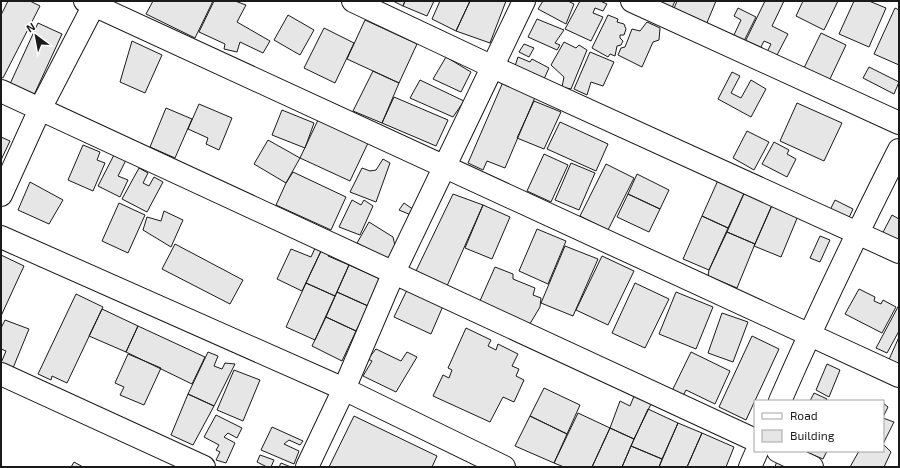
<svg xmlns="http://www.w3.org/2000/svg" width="900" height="468" font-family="'Exo 2',sans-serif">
<rect width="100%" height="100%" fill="#fff"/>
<path fill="#e6e6e6" stroke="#1a1a1a" d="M8,1H30L40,6L3,78L1,77V15Z
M153,1H213L195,38L146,14Z
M214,1H235L246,5L237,22L270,41L263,53L240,42L237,52L224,49L225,44L199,32Z
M393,1H405L403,6Z
M405,1H434L427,16L403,6Z
M440,1H470L456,31L432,19Z
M470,1H506L490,43L456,31Z
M543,1H568L574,4L566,24L538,9Z
M580,1H600L607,4L603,11L595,8L593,13L603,17L591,41L565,29Z
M648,1H675L671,10Z
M677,1H716L706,25L673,11Z
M765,1H784L772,26L788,34L776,57L767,52L771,44L764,41L759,51L744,44Z
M803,1H838L824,30L796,16Z
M854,1H869L886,8L869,47L839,34Z
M738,8L756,17L743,43L733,37L741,20L734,16Z
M895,8L899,10V65L874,54Z
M288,15L314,30L300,55L274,40Z
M608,15L618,19L617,22L624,24L626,29L624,35H620V38L623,41L621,45L617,46L615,56L610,54L608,57L592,48Z
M537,19L564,30L555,43L560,45L557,50L528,37Z
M365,20L417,44L399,83L347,59Z
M647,22L660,28L659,40L653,42L642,67L618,55L621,48L625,47L632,29L640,31Z
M38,23L62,34L34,95L10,84Z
M324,28L354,43L335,83L304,68Z
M821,33L846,45L829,81L803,70Z
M132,41L162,55L145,93L120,82Z
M564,42L576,48L579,45L587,50L571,89L562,87L564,77L551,65Z
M524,44L534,48L529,57L519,52Z
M590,52L614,62L603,86L591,82L587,95L574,89Z
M446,57L471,72L461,92L433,79Z
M518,57L530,62L532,59L549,68L544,79L515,66Z
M869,67L899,82L894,94L863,78Z
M373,71L399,83L382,123L353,111Z
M732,72L740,76L731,93L741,98L751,80L766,89L751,117L718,99Z
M420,80L464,101L453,117L410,98Z
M503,82L536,95L505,168L487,161L483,170L468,163Z
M394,97L448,120L436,146L382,123Z
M534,101L561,112L544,149L517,138Z
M797,103L842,123L824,161L780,141Z
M199,104L232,118L219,150L206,144L208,138L188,129Z
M166,108L192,119L175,158L150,147Z
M282,110L314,123L305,148L272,135Z
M318,120L368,143L350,181L300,158Z
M560,122L608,144L596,171L547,149Z
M747,131L769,142L754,170L733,158Z
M1,137L10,141L1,160Z
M268,140L300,158L286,183L254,164Z
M774,142L789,150L787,154L796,159L787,177L762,164Z
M83,145L100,152L97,160L105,163L93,191L68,180Z
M115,153L127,158L118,176L128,180L120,197L98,186Z
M544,154L568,165L551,202L527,191Z
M383,159L390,163L376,202L350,192L362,168L370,171L376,170Z
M571,163L595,173L579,210L555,200Z
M606,164L634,178L608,230L580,216Z
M139,168L148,173L143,183L149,186L154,177L163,182L147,212L122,199Z
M293,172L346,197L331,230L276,205L286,183Z
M637,174L669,190L660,209L628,194Z
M719,178L746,189L728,228L702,216Z
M30,182L63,200L49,224L18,210Z
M746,189L774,201L755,244L727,232Z
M453,194L483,205L447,286L416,271Z
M628,194L660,209L649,232L617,217Z
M352,200L361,205L364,200L373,206L360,235L339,227Z
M835,200L853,209L847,222L828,214Z
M119,203L145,215L128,253L102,241Z
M404,203L414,210L411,215L399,210Z
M483,205L510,217L492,259L465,248Z
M772,205L798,216L781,257L754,246Z
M164,211L183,220L171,247L143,230L147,217L161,221Z
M892,215L899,219V248L880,238Z
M702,216L728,228L709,270L683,259Z
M369,222L393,237L395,246L389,260L357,243Z
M537,229L566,241L548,284L519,271Z
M727,232L755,244L737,288L708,276L709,270Z
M820,236L830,240L820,262L810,258Z
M175,244L243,280L230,304L162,269Z
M316,246L322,249L302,291L277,279L291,249L311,257Z
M565,246L598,259L573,316L541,303Z
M322,249L331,251L328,256L349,265L335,296L306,283Z
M1,255L24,266L1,316Z
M602,256L634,271L608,325L576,310Z
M349,265L380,279L368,306L337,292Z
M495,267L513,274V279L535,288L533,295L541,298L540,307L528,327L479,303Z
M306,283L335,296L315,340L286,327Z
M635,283L669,299L645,348L612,333Z
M859,289L875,297L874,301L881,304L883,300L896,307L882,333L845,314Z
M407,290L443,306L431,334L394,317Z
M337,292L368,306L356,331L326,317Z
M676,292L713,307L696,349L659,334Z
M76,294L103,307L67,383L52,376L51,380L38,374Z
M899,305V331L887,353L876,348Z
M102,309L138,326L126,352L89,336Z
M722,313L748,322L733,362L708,353Z
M326,317L356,331L342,361L312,346Z
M5,320L29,329L13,368L1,363L6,351L1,349V328Z
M138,326L205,357L192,384L126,352Z
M466,328L491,340L488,346L496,350L498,344L518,354L512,366L519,369L516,376L524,380L514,402L503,397L490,422L433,396L443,375L449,378L452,370L448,368Z
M752,336L779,349L746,420L719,407Z
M899,337V369L887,364Z
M376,349L401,361L407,352L417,357L396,392L363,376L372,361L368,359Z
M208,352L218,356L214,366L222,369L225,363L235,364L214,406L188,394Z
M691,352L730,371L715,404L686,390L683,396L672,391Z
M128,354L161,368L144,405L120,395L124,387L115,383Z
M827,364L840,370L829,397L816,390Z
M234,370L260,380L243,421L217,410Z
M544,388L580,405L567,434L530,416Z
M814,393L827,399L826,401H810Z
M188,394L214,406L193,445L171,435Z
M634,396L651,404L634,439L610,428L620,401L630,406Z
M883,403L888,407L883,417Z
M648,409L678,423L662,459L631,446Z
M578,413L610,428L592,467H564L554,463Z
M216,415L242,428L237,438L228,433L224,437L235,443L226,463L216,460L220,452L216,450L219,445L204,437Z
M354,416L437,456L432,467H329Z
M530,416L567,434L554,463L515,446Z
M883,418L894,422L883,444L891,452L884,467H850L859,451H883Z
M678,423L702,433L687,467H659Z
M272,427L303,441L300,445L289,440L284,444L299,451L294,464L261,450Z
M610,428L634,439L622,467H592Z
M702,433L734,447L726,467H687Z
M631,446L662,459L659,467H622Z
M804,451H827L823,459Z
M260,455L274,460L271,467H267L257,462Z
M779,455L802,467H775Z
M74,462L83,467H71Z
M281,463L291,467H279Z"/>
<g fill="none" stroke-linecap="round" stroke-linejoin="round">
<g stroke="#1a1a1a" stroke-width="24">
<path id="minor" d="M85,1L899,376
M353,1L493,67L899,252
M632,1L899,123
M1,91L755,440
M1,195L40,109L96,1
M1,237L344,389L504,467
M1,374L204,467
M780,401C817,316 857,233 899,150
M778,451L812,467
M307,467L344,389L394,272L524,1
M750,467L757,451"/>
</g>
<use href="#minor" stroke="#fff" stroke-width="22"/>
</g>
<rect width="900" height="468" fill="none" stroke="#1a1a1a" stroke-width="4"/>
<rect x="754" y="400" width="130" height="52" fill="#ffffff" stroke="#a3a3a3"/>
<rect x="762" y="413" width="20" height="6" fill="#ffffff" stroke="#a3a3a3"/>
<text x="790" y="420" font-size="12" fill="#1a1a1a">Road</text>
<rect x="762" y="430" width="20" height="12" fill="#e6e6e6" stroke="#a3a3a3"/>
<text x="790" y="440" font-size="12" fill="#1a1a1a">Building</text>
<g transform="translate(36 36) rotate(328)" stroke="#ffffff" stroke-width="3" paint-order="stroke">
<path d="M0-3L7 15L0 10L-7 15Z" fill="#1a1a1a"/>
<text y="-6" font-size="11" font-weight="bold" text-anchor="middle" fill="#1a1a1a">N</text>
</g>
</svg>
